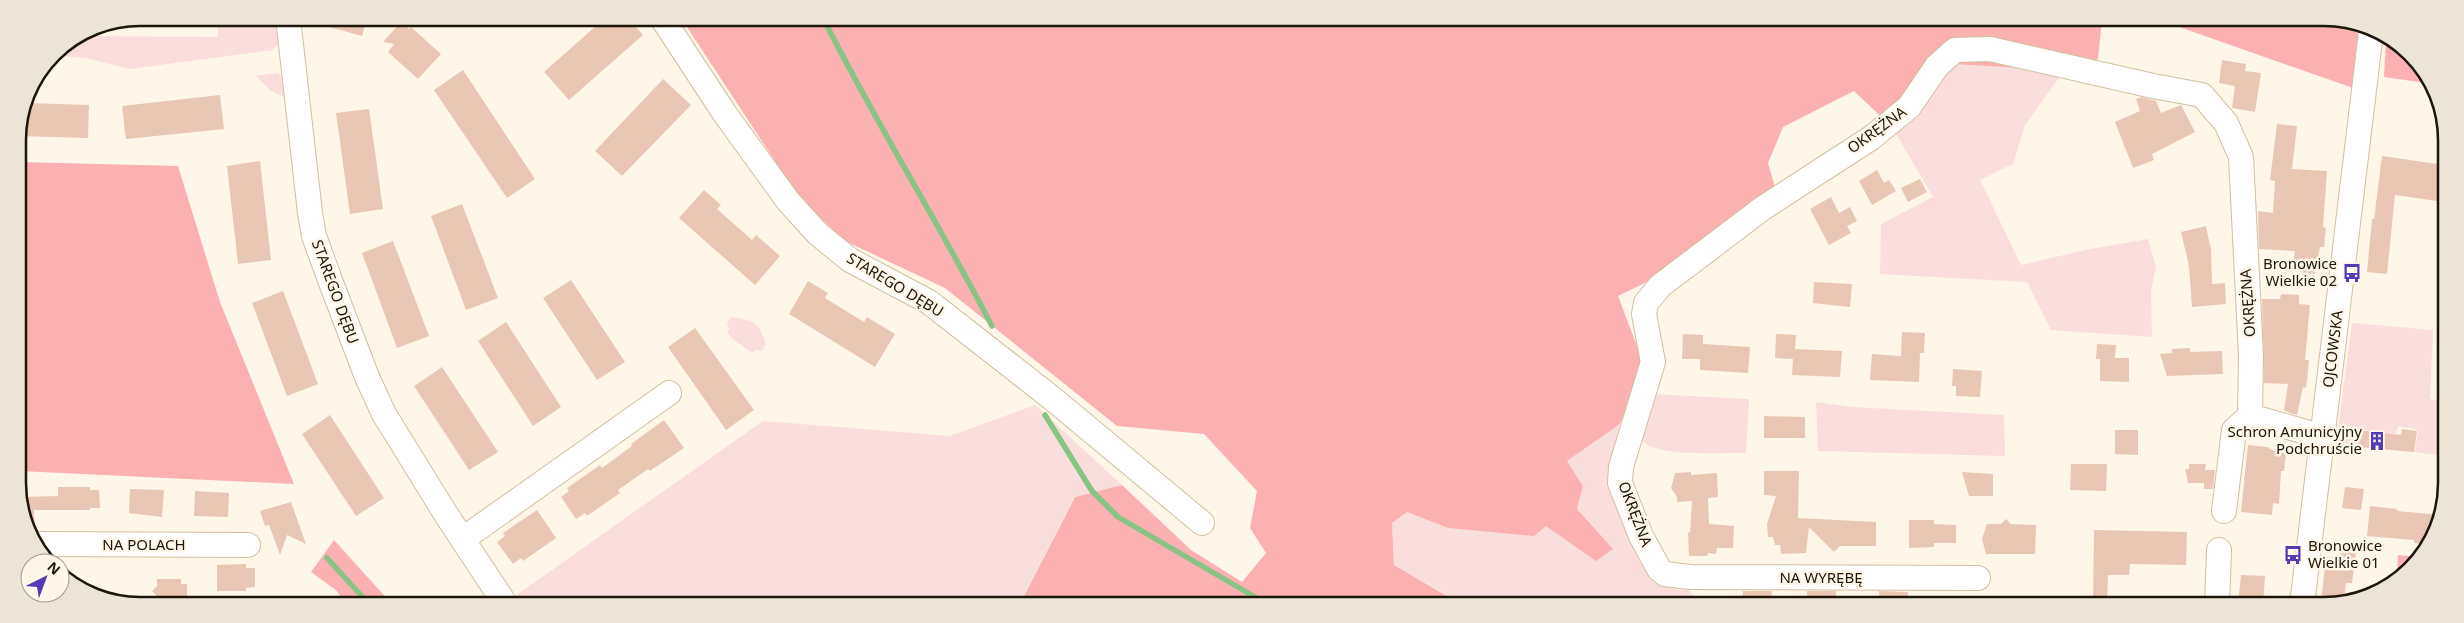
<svg xmlns="http://www.w3.org/2000/svg" width="2464" height="623" font-family="'Noto Sans',sans-serif">
<rect width="100%" height="100%" fill="#fef6e9"/>
<path fill="#f9dedd" d="M261,18H275L278,45L272,50L130,69L86,58L53,55L79,36L218,37V23L244,22Z
M1952,64L2021,68L2059,78L2025,125L2013,164L1980,180L2021,265L2090,249L2148,239L2156,267L2151,292L2152,337L2051,330L2027,282L1880,274L1881,224L1933,197L1892,127Z
M277,73C288,78 287,87 285,98L270,90L256,76Z
M731,317C756,321 758,321 766,344L762,351L755,350L752,353L733,339L727,332L729,330L727,323Z
M2352,323L2433,330L2430,399L2444,401V456L2415,452L2418,430L2398,426L2396,434L2361,430L2358,432L2356,446L2336,444Z
M1650,394L1749,399L1746,453C1718,452 1661,458 1640,440Z
M1816,402L1851,407L2004,415L2005,456L1818,451Z
M1035,405L1122,485L1074,497L1020,604L505,603L763,421L950,436Z
M1620,424L1612,468L1655,577L1677,590L1688,589L1702,605L1450,604L1447,595L1394,565L1392,523L1407,512L1448,528L1546,526L1612,549L1577,509L1583,486L1567,461Z"/>
<path fill="#fbb0b1" d="M681,18L2102,20L2098,59L2059,78L2021,68L1952,64L1926,105L1892,127L1854,91L1783,127L1768,163L1776,191L1657,277L1618,296L1643,362L1620,424L1567,461L1583,486L1577,509L1613,549L1596,561L1546,526L1534,536L1448,528L1407,512L1392,523L1394,565L1447,596L1450,604H1020L1075,497L1122,485L1191,550L1242,582L1266,553L1250,528L1257,491L1204,434L1117,426L945,288L845,241L800,199Z
M2167,20H2348L2364,28L2356,89L2168,23Z
M2386,40L2411,54L2426,83L2384,77Z
M18,162L178,166L220,302L294,484L20,471Z
M334,540L391,603H345L337,591L311,572Z
M2398,555L2420,557L2404,575L2397,580Z"/>
<g fill="none" stroke-linecap="round" stroke-linejoin="round">
<path stroke="#88c483" stroke-width="5.5" d="M823,18C876,123 938,222 992,326
M1045,415L1092,491L1118,517L1267,604
M327,558L368,603"/>
</g>
<path fill="#eac7b4" d="M312,18H367L362,36L311,22Z
M605,18H628L643,35L569,100L544,72Z
M401,22L409,29L411,27L441,54L418,79L388,52L394,44L383,42Z
M2222,60L2246,64L2245,71L2261,73L2255,112L2232,108L2235,86L2219,83Z
M463,70L535,179L507,198L434,90Z
M663,79L691,105L622,176L595,151Z
M220,95L224,129L126,139L122,106Z
M2141,97L2156,101L2161,113L2181,105L2195,132L2152,154L2154,160L2133,168L2115,122L2140,111L2136,99Z
M26,103L89,105L88,138L18,136Z
M369,109L383,209L350,214L336,113Z
M2277,124L2297,126L2292,169L2327,171L2323,227L2326,228L2324,247H2320L2315,274L2292,270L2295,251L2259,249L2258,211L2273,213L2275,181L2270,180Z
M2382,156L2444,165V202L2395,195L2387,274L2367,272L2372,219H2374Z
M260,161L271,260L238,264L227,166Z
M1877,170L1884,183L1889,180L1896,191L1872,205L1859,181Z
M1920,179L1927,192L1908,202L1901,188Z
M704,190L721,205L717,209L752,240L756,235L780,256L755,285L679,218Z
M1831,197L1839,213L1850,207L1857,221L1847,226L1851,233L1829,245L1810,209Z
M462,204L498,298L466,310L431,216Z
M2206,226L2211,250L2212,284L2225,283L2226,304L2192,307L2189,266L2181,232Z
M393,241L429,336L397,348L362,253Z
M571,280L625,362L597,380L543,298Z
M808,281L828,293L825,298L864,322L867,317L895,334L875,367L789,314Z
M1814,282L1852,284L1850,307L1813,303Z
M283,291L318,384L287,396L252,303Z
M2281,294L2299,295V304L2310,305L2305,360H2309L2306,388L2303,387L2297,415L2284,411L2288,384L2264,383L2262,299H2280Z
M506,322L561,407L533,426L478,341Z
M695,328L754,410L726,430L668,347Z
M1902,332L1925,333L1924,353H1920L1919,382L1870,380L1872,354L1901,356Z
M1683,334L1703,335V344L1750,347L1748,373L1700,370V359H1682Z
M1776,334L1796,335L1795,349L1842,351L1840,377L1792,375L1793,359L1775,358Z
M2097,344L2116,345L2115,358H2129V382L2100,381V359H2096Z
M2190,348V352L2222,351L2223,374L2167,376L2160,354L2172,353V349Z
M442,367L498,452L469,470L414,386Z
M1953,369L1982,371L1980,397L1956,396V386H1952Z
M330,415L384,498L356,516L302,434Z
M1764,416L1805,417V438H1764Z
M664,420L684,448L650,471L648,469L618,490L620,493L587,516L585,513L576,519L561,497L569,491L567,488L600,465L602,468L632,446L631,444Z
M2402,429L2417,431L2414,452L2357,447L2359,430L2401,435Z
M2115,430H2138V455L2115,454Z
M2248,445L2267,447L2276,452L2286,453L2284,471H2281L2279,504L2273,503L2272,515L2241,512Z
M2071,464H2107L2106,491L2070,490Z
M2189,464H2206L2205,470H2215L2213,489H2204V483H2188L2185,469H2189Z
M1764,471H1799L1798,518L1876,522V546H1840L1834,552L1809,527L1806,553L1781,554L1780,545H1775L1773,537H1768L1767,524L1776,496L1764,495Z
M1691,472V475L1717,473L1718,497L1708,498L1709,524L1734,526L1733,548H1717L1716,554L1708,553L1707,556H1689L1688,533L1690,532L1692,501L1677,502V497L1671,488L1675,473Z
M1962,472L1993,474V496H1969Z
M58,487H90V490H99L100,508H90V510H34L35,531L33,532L20,507V497L58,496Z
M2345,487L2364,489L2361,510L2342,508Z
M130,489L164,490L162,517L129,513Z
M195,491L229,493L228,517L194,516Z
M291,502L306,544L287,535L280,555L269,525L265,526L260,511Z
M2370,506L2397,509V511L2441,515L2430,544L2414,543V540L2367,536Z
M537,510L556,538L523,561L521,558L513,564L497,542L505,536L503,533Z
M2006,519L2011,524L2036,525L2035,554H1986L1982,539L1987,524H2001Z
M1909,520H1934V524L1956,525V543H1934V547L1909,548Z
M2094,530L2187,532L2186,565L2130,564L2129,575H2108L2107,605H2093Z
M2340,552L2356,553L2352,583H2346L2344,602H2321L2326,557L2340,558Z
M246,564V568H255V587L246,588V591H217V565Z
M2241,575L2265,576L2263,605H2238Z
M157,579H181V584H187V602L169,603V599L157,600V596L152,591L157,586Z
M1743,591H1772L1771,605H1742Z
M1807,591H1836V604H1807Z
M1879,591L1908,592V605H1880Z"/>
<g fill="none" stroke-linecap="round" stroke-linejoin="round">
<g stroke="#d2bf9f" stroke-width="26">
<path id="minor" d="M288,18L310,213L314,236L330,280L367,377L384,414L447,516L502,599
M662,18L725,114L788,201L818,234L850,260L929,302L1053,399L1202,523
M2224,511L2234,430L2250,416
M463,539L669,393
M40,544L248,545
M1978,578L1690,577L1665,574L1659,569L1641,536L1620,483L1621,467L1653,362L1644,314L1646,303L1660,286L1763,208L1871,138L1909,107L1937,66L1955,50L1990,49L2153,86L2202,95L2226,123L2241,157L2251,355L2250,416L2323,437
M2217,605L2219,550
M2302,605L2371,32"/>
</g>
<use href="#minor" stroke="#fff" stroke-width="24"/>
</g>
<defs>
<g id="bus-bare" transform="scale(1.5)"><path d="M-5-6H5V4H4V6H2V4H-2V6H-4V4H-5ZM-3.5-4V0h7V-4ZM-3.5 1.2v1.5H-2V1.2ZM2 1.2v1.5H3.5V1.2Z" fill="#523bb3" stroke="#fef6e9" stroke-width="2.5" paint-order="stroke"/></g>
<g id="building-bare" transform="scale(1.5)"><path d="M-4-6H4V6H1V3H-1V6H-4ZM-2.5-4.3h1.7v1.8h-1.7ZM.8-4.3h1.7v1.8H.8ZM-2.5-1h1.7V.8h-1.7ZM.8-1h1.7V.8H.8Z" fill="#523bb3" stroke="#fef6e9" stroke-width="2.5" paint-order="stroke"/></g>
</defs>
<g fill-rule="evenodd">
<use href="#bus-bare" x="2352" y="273"/>
<use href="#building-bare" x="2377" y="441"/>
<use href="#bus-bare" x="2293" y="555"/>
</g>
<g text-anchor="middle" stroke-width="5" stroke-linejoin="round" paint-order="stroke">
<g font-size="15" fill="#1d160b" stroke="#fef6e9">
<text transform="translate(1877 130) rotate(-36)" y="5">OKRĘŻNA</text>
<text transform="translate(895 285) rotate(31)" y="5">STAREGO DĘBU</text>
<text transform="translate(335 292) rotate(70)" y="5">STAREGO DĘBU</text>
<text transform="translate(2248 303) rotate(-94)" y="5">OKRĘŻNA</text>
<text transform="translate(2333 349) rotate(-83)" y="5">OJCOWSKA</text>
<text transform="translate(1635 514) rotate(69)" y="5">OKRĘŻNA</text>
<text x="144" y="550">NA POLACH</text>
<text x="1821" y="583">NA WYRĘBĘ</text>
</g>
<g font-size="15" fill="#1d160b" stroke="#fef6e9" text-anchor="end">
<text x="2337" y="269">Bronowice<tspan x="2337" dy="17">Wielkie 02</tspan></text>
<text x="2362" y="437">Schron Amunicyjny<tspan x="2362" dy="17">Podchruście</tspan></text>
<text x="2308" y="551" text-anchor="start">Bronowice<tspan x="2308" dy="17">Wielkie 01</tspan></text>
</g>
</g>
<path d="M0 0H2464V623H0ZM140 26H2324A114 114 0 0 1 2438 140V483A114 114 0 0 1 2324 597H140A114 114 0 0 1 26 483V140A114 114 0 0 1 140 26Z" fill="#ece4d7" fill-rule="evenodd"/>
<path fill="none" stroke="#1d160b" stroke-width="2.5" d="M140 26H2324A114 114 0 0 1 2438 140V483A114 114 0 0 1 2324 597H140A114 114 0 0 1 26 483V140A114 114 0 0 1 140 26Z"/>
<g transform="translate(45 578) rotate(42)"><circle r="24" fill="#fef6e9" stroke="#a49c90"/>
<path d="M0-4L9 19L0 12L-9 19Z" fill="#523bb3"/>
<text y="-8" font-size="14" font-weight="bold" text-anchor="middle" fill="#1d160b">N</text>
</g>
</svg>
